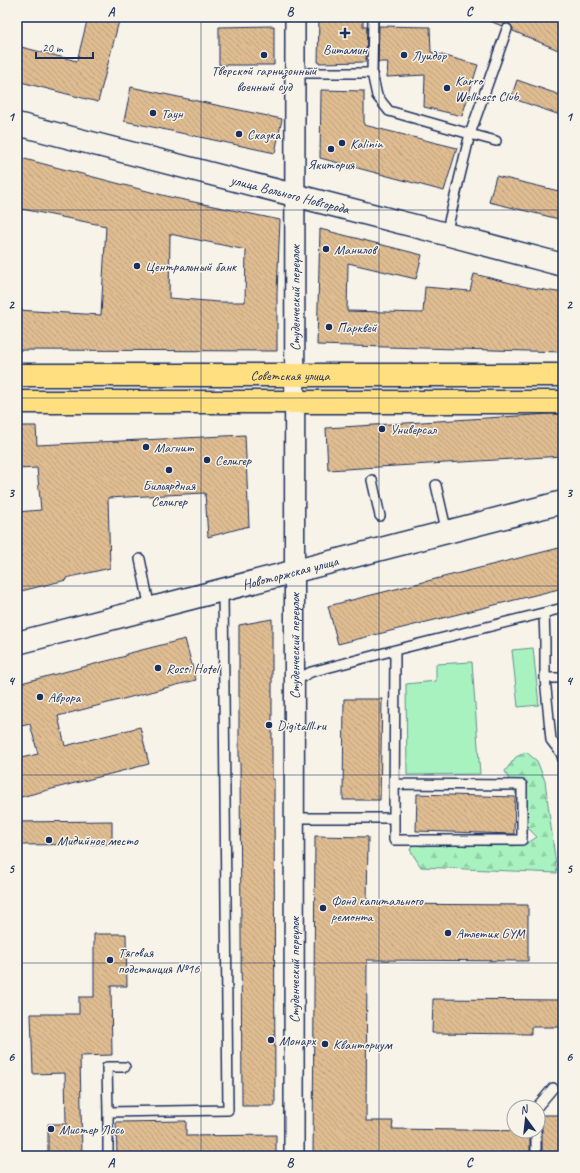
<svg xmlns="http://www.w3.org/2000/svg" width="580" height="1173" font-family="Caveat,sans-serif">
<defs>
<pattern id="forest-firs" width="22" height="20" patternUnits="userSpaceOnUse"><rect width="22" height="20" fill="#a8f2c0"/><path d="M5 1l3.5 6h-7zM16 11l3.5 6h-7z" fill="#90d0a7"/></pattern>
<pattern id="building-back-hatch" width="6" height="6" patternUnits="userSpaceOnUse"><rect width="6" height="6" fill="#dfbc91"/><path d="M-1 5l2 2M0 0l6 6M5-1l2 2" fill="none" stroke="#bfa27f"/></pattern>
</defs>
<rect width="100%" height="100%" fill="#f7f3e8"/>
<filter id="ink" filterUnits="userSpaceOnUse"><feTurbulence type="fractalNoise" baseFrequency=".025" numOctaves="2"/><feDisplacementMap in="SourceGraphic" scale="8" xChannelSelector="R" yChannelSelector="G"/><feConvolveMatrix kernelMatrix="1 2 1 2 8 2 1 2 1" color-interpolation-filters="sRGB"/></filter>
<g filter="url(#ink)">
<path fill="#a8f2c0" stroke="#62908f" d="M533,648L539,705L518,707L512,650Z
M472,662L480,774L407,775L406,684L436,681V664Z"/>
<path fill="url(#forest-firs)" stroke="#62908f" d="M526,752L537,761L545,781L557,873L421,867L410,850L413,844L427,842L526,844L537,837L526,826L517,796L505,771L516,757Z"/>
<path fill="url(#building-back-hatch)" stroke="#1b2f5e" fill-rule="evenodd" d="M88,17H120L98,102L17,81V46L77,61Z
M319,17H363V26H367L366,62L318,63Z
M480,17H563V52L513,31V28L509,24L506,23L502,26Z
M274,26V65H219V27Z
M379,26L430,27L431,52L478,65L462,116L424,107L425,75L387,77L388,62H378Z
M517,80L563,96V116L511,98Z
M131,87L282,119L275,153L124,121Z
M321,90L364,91V125L457,148L444,191L320,158Z
M17,157L170,197L280,220L277,293V351L17,350V310L101,315L106,226L17,208ZM170,234L246,250L245,302H219L169,298Z
M496,176L563,192V220L489,202Z
M320,229L422,255L416,279L348,263L347,311L423,313L425,287L470,291L474,274L527,287L563,293V352L317,345Z
M550,414H563V456L328,470L326,428Z
M17,426H36L37,445L245,435L249,526L208,537L205,493L108,498L110,568L66,578V580L17,592V512L41,510L37,468L17,469Z
M563,547V588L338,644L328,606Z
M272,619V779H274L275,1106H242L240,762H239V625Z
M185,639L196,680L58,716L65,746L140,727L149,764L17,798V759L38,754L30,724L17,727V684L126,656V654Z
M344,699H382L380,800H343Z
M417,794L515,797L514,834L416,831Z
M112,821V844L17,845V822Z
M315,836L368,837L367,904L528,905V961L367,960L366,1121H393L392,1129L530,1131V1156H313Z
M94,934H126L127,986H111L112,1055L80,1056L82,1156H48V1124H66L65,1073L33,1074L31,1014H79V997H94Z
M433,999L563,1000V1027H531V1034L432,1033Z
M542,1115H563V1156H542Z
M186,1121V1136L276,1135V1156H117L116,1122Z"/>
<g fill="none" stroke-linecap="round" stroke-linejoin="round">
<g stroke="#1b2f5e" stroke-width="12">
<path id="lane" d="M295,73H372L377,96L389,111L470,134L446,234
M372,73L373,17
M496,141L470,134L507,29
M372,480L380,516
M436,485L447,533
M140,559L150,609
M544,613L545,642V678
M563,678H545L551,740L561,753L563,759
M294,681L311,672L395,650L563,608
M294,818H394L395,650
M394,818V840H522V785L394,784
M537,1107L553,1088
M108,1112L107,1067H125
M536,1131V1156
M108,1156V1112L228,1110L223,590"/>
</g>
<g stroke="#1b2f5e" stroke-width="22">
<g id="street">
<path id="s1" d="M294,1156L295,17"/>
</g>
</g>
<g stroke="#1b2f5e" stroke-width="25">
<g id="secondary">
<path id="s2" d="M17,124L446,234L563,265"/>
<path id="s3" d="M17,643L563,502"/>
</g>
</g>
<g stroke="#1b2f5e" stroke-width="25">
<g id="primary">
<path id="s4" d="M17,375H563"/>
<path d="M17,402H563"/>
</g>
</g>
<use href="#lane" stroke="#f7f3e8" stroke-width="9"/>
<use href="#street" stroke="#f7f3e8" stroke-width="19"/>
<use href="#secondary" stroke="#f7f3e8" stroke-width="22"/>
<use href="#primary" stroke="#ffdf80" stroke-width="22"/>
</g>
</g>
<path fill="none" stroke="#1b2f5e" stroke-width="1" stroke-opacity="0.55" d="M201,17V1156M379,17V1156M17,210H563M17,398H563M17,586H563M17,775H563M17,963H563"/>
<g fill="#1b2f5e" stroke="#f7f3e8" stroke-width="1.5">
<path d="M343 27h4v4h4v4h-4v4h-4v-4h-4v-4h4z"/>
<circle cx="264" cy="55" r="4"/>
<circle cx="404" cy="55" r="4"/>
<circle cx="447" cy="88" r="4"/>
<circle cx="153" cy="113" r="4"/>
<circle cx="239" cy="134" r="4"/>
<circle cx="342" cy="143" r="4"/>
<circle cx="331" cy="149" r="4"/>
<circle cx="326" cy="249" r="4"/>
<circle cx="137" cy="266" r="4"/>
<circle cx="329" cy="327" r="4"/>
<circle cx="382" cy="429" r="4"/>
<circle cx="146" cy="447" r="4"/>
<circle cx="207" cy="460" r="4"/>
<circle cx="169" cy="470" r="4"/>
<circle cx="158" cy="668" r="4"/>
<circle cx="40" cy="697" r="4"/>
<circle cx="269" cy="725" r="4"/>
<circle cx="49" cy="840" r="4"/>
<circle cx="323" cy="908" r="4"/>
<circle cx="448" cy="933" r="4"/>
<circle cx="110" cy="960" r="4"/>
<circle cx="271" cy="1040" r="4"/>
<circle cx="325" cy="1044" r="4"/>
<circle cx="51" cy="1129" r="4"/>
</g>
<g text-anchor="middle" stroke-width="3" stroke-linejoin="round" paint-order="stroke">
<g font-size="14" fill="#1b2f5e" stroke="#f7f3e8" text-anchor="start">
<text x="345" y="54" text-anchor="middle">Витамин</text>
<text x="412" y="60">Луидор</text>
<text x="264" y="75" text-anchor="middle">Тверской гарнизонный<tspan x="264" dy="16">военный суд</tspan></text>
<text x="455" y="85">Karro<tspan x="455" dy="16">Wellness Club</tspan></text>
<text x="161" y="118">Таун</text>
<text x="247" y="139">Сказка</text>
<text x="350" y="148">Kalinin</text>
<text x="331" y="169" text-anchor="middle">Якитория</text>
<text x="334" y="254">Манилов</text>
<text x="145" y="271">Центральный банк</text>
<text x="337" y="332">Парквей</text>
<text x="390" y="434">Универсал</text>
<text x="154" y="452">Магнит</text>
<text x="215" y="465">Селигер</text>
<text x="169" y="490" text-anchor="middle">Бильярдная<tspan x="169" dy="16">Селигер</tspan></text>
<text x="166" y="673">Rossi Hotel</text>
<text x="48" y="702">Аврора</text>
<text x="277" y="730">Digitalll.ru</text>
<text x="57" y="845">Мидийное место</text>
<text x="331" y="905">Фонд капитального<tspan x="331" dy="16">ремонта</tspan></text>
<text x="456" y="938">Атлетик GYM</text>
<text x="118" y="957">Тяговая<tspan x="118" dy="16">подстанция №16</tspan></text>
<text x="279" y="1045">Монарх</text>
<text x="333" y="1049">Кванториум</text>
<text x="59" y="1134">Мистер Лось</text>
</g>
<g font-size="14" fill="#1b2f5e" stroke="#f7f3e8">
<text dy="5" stroke="none"><textPath href="#s2" startOffset="282">улица Вольного Новгорода</textPath></text>
<text dy="5" stroke="none"><textPath href="#s1" startOffset="858">Студенческий переулок</textPath></text>
<text dy="5" stroke="none"><textPath href="#s4" startOffset="273">Советская улица</textPath></text>
<text dy="5" stroke="none"><textPath href="#s3" startOffset="282">Новоторжская улица</textPath></text>
<text dy="5" stroke="none"><textPath href="#s1" startOffset="510">Студенческий переулок</textPath></text>
<text dy="5" stroke="none"><textPath href="#s1" startOffset="186">Студенческий переулок</textPath></text>
</g>
</g>
<rect width="580" height="1173" fill="none" stroke="#f7f3e8" stroke-width="44"/>
<g transform="translate(526 1119) rotate(345)"><circle r="19" fill="#f7f3e8" stroke="#9fa5b1"/>
<path d="M0-3L7 15L0 10L-7 15Z" fill="#1b2f5e"/>
<text y="-6" font-size="11" font-weight="bold" text-anchor="middle" fill="#1b2f5e">N</text>
</g>
<path d="M36 52v6h57v-6" fill="none" stroke="#1b2f5e" stroke-width="2"/>
<text x="42" y="52" font-size="12" fill="#1b2f5e" stroke="#f7f3e8" stroke-width="3" paint-order="stroke">20 m</text>
<rect x="22" y="22" width="536" height="1129" fill="none" stroke="#1b2f5e" stroke-width="1.5"/>
<g font-size="13" text-anchor="middle" font-weight="bold" fill="#1b2f5e">
<text x="111" y="16">A</text>
<text x="290" y="16">B</text>
<text x="469" y="16">C</text>
<text x="11" y="121">1</text>
<text x="569" y="121">1</text>
<text x="11" y="309">2</text>
<text x="569" y="309">2</text>
<text x="11" y="497">3</text>
<text x="569" y="497">3</text>
<text x="11" y="685">4</text>
<text x="569" y="685">4</text>
<text x="11" y="873">5</text>
<text x="569" y="873">5</text>
<text x="11" y="1061">6</text>
<text x="569" y="1061">6</text>
<text x="111" y="1167">A</text>
<text x="290" y="1167">B</text>
<text x="469" y="1167">C</text>
</g>
</svg>
